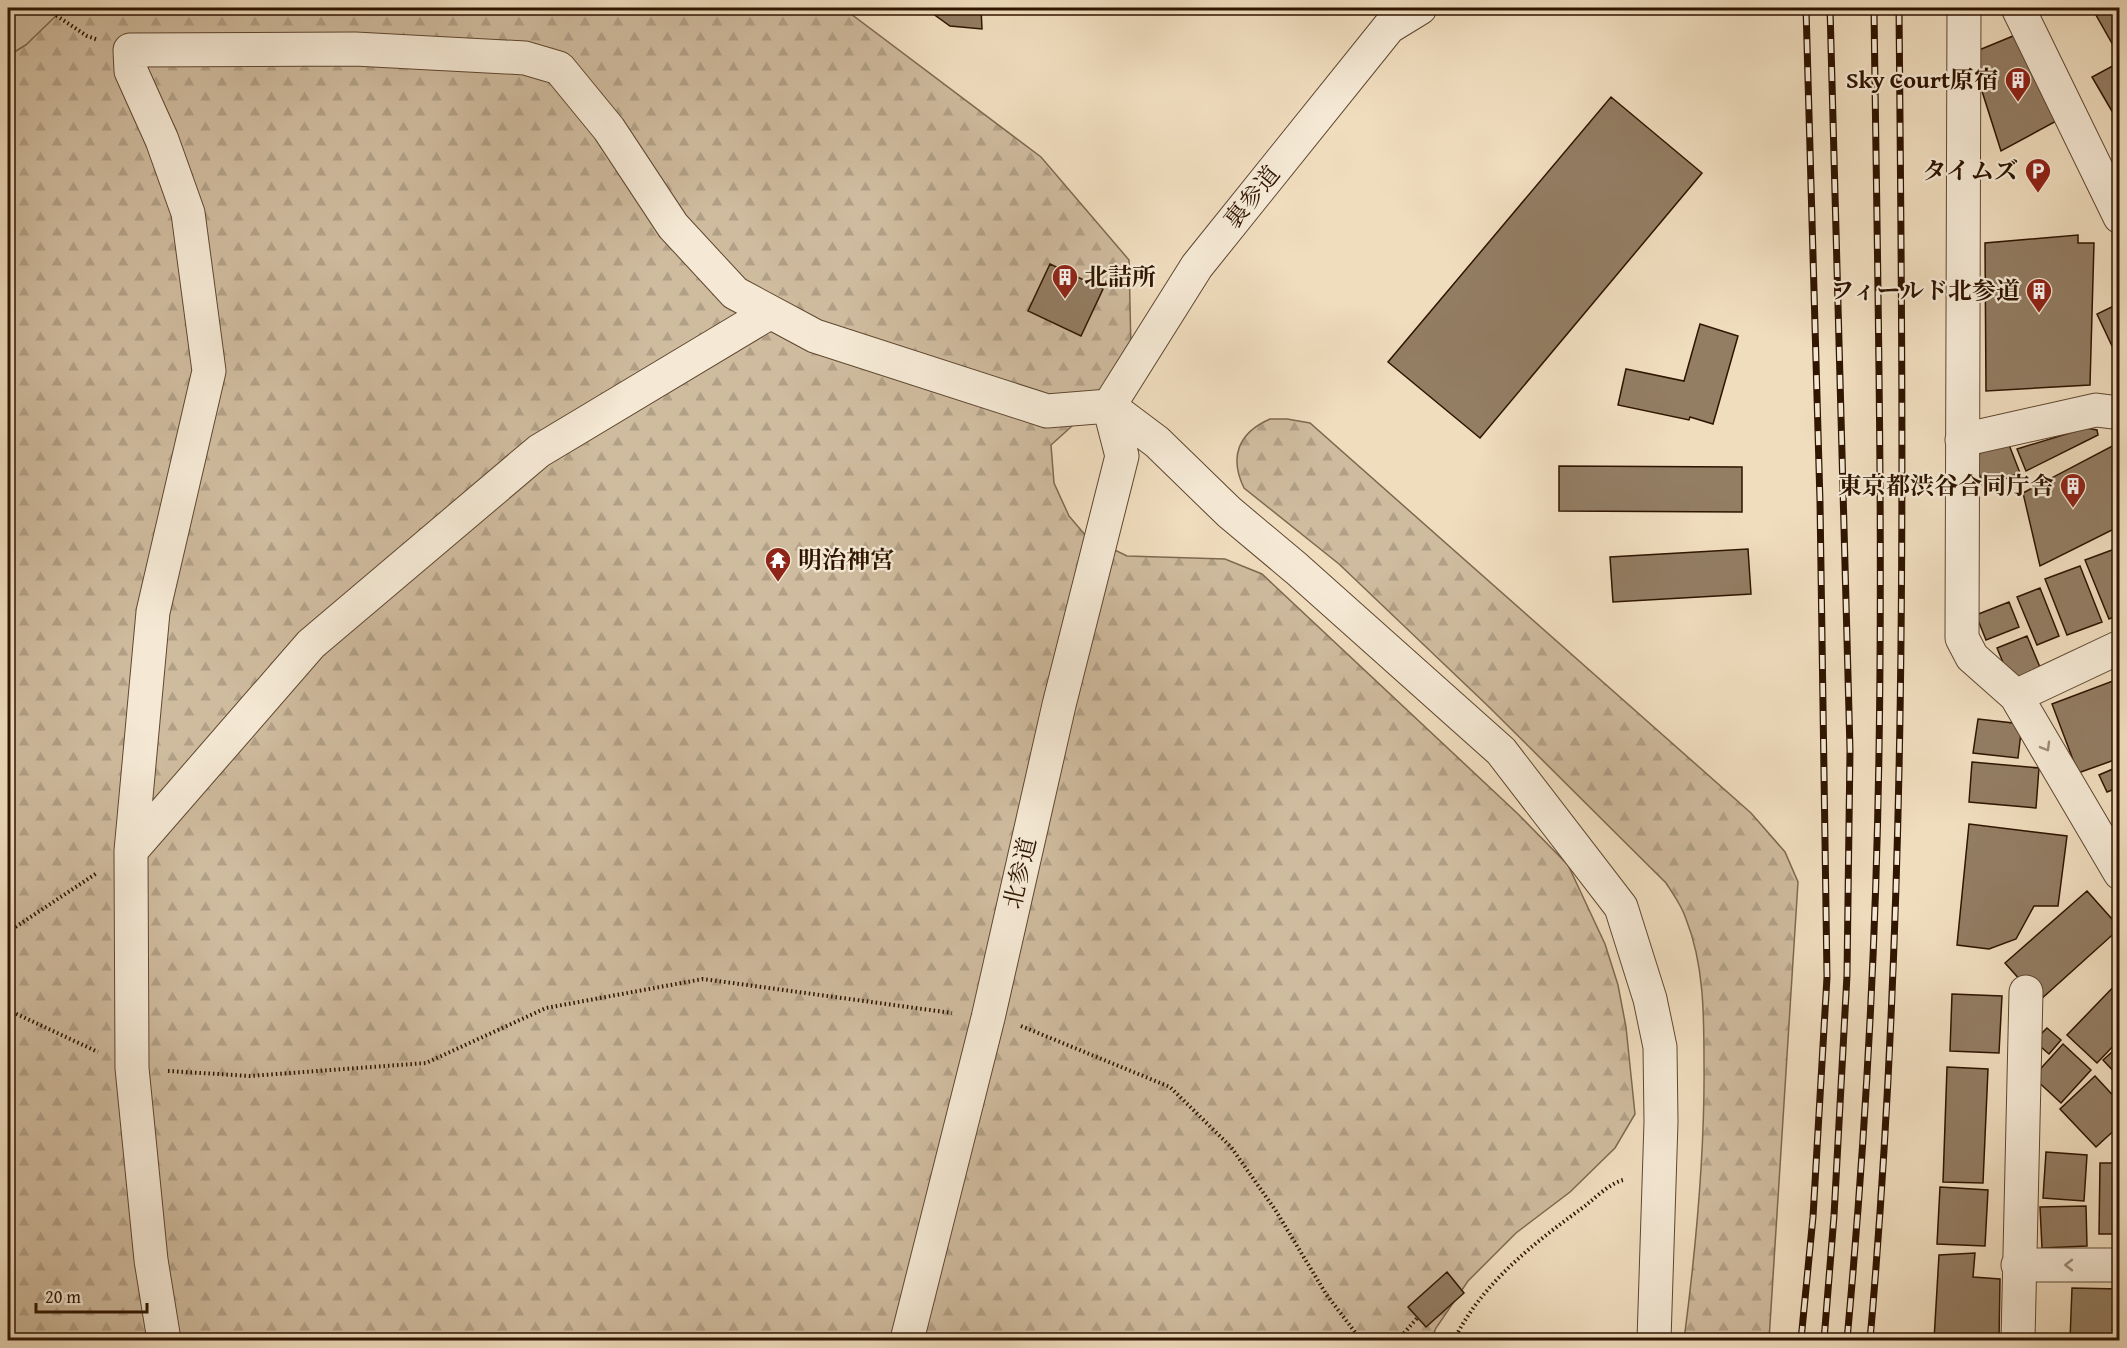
<svg xmlns="http://www.w3.org/2000/svg" width="2127" height="1348" font-family="'Gentium Book Plus','Noto Serif JP',serif">
<defs>
<pattern id="forest-firs" width="22" height="20" patternUnits="userSpaceOnUse" patternTransform="scale(1.5)"><rect width="22" height="20" fill="#cfbb9e"/><path d="M5 1l3.5 6h-7zM16 11l3.5 6h-7z" fill="#b2a086"/></pattern>
</defs>
<rect width="100%" height="100%" fill="#f0ddbe"/>
<filter id="stains"><feTurbulence type="fractalNoise" baseFrequency=".00333" numOctaves="4"/><feColorMatrix values="0 0 0 0 .2 0 0 0 0 .09 0 0 0 0 .02 0 0 0 .5 -.17"/></filter>
<radialGradient id="worn" r=".72"><stop offset=".6" stop-color="#630" stop-opacity="0"/><stop offset="1" stop-color="#630" stop-opacity=".3"/></radialGradient>
<path fill="#cfbb9e" stroke="#7f684f" stroke-width="1.5" d="M8,8H65L26,45L8,56Z"/>
<path fill="url(#forest-firs)" stroke="#7f684f" stroke-width="1.5" d="M64,8H843L1041,157L1129,260L1131,350L1093,407L1051,445L1054,483L1069,516L1086,536L1127,556L1225,559L1262,574L1518,814L1568,865L1605,944L1618,985L1626,1027L1635,1114L1615,1148L1570,1192L1516,1233L1468,1281L1436,1328L1431,1340H8V56L26,45Z
M1270,419H1287L1310,423L1751,813L1785,852L1798,882L1769,1340H1684C1696,1248 1705,1156 1704,1063C1704,1015 1704,964 1686,919C1682,906 1673,894 1666,883L1488,706L1339,564L1244,488C1229,457 1238,433 1270,419Z"/>
<path fill="#937d63" stroke="#2f1500" stroke-width="1.5" d="M925,8H981L982,29L950,26Z
M2092,8H2120V51L2117,52Z
M2013,36L2060,119L2001,151L1981,88L1979,50Z
M2120,62V125L2092,77Z
M1611,97L1702,173L1480,438L1388,362Z
M2078,235V243H2094L2090,385L1986,391L1985,243Z
M1050,264L1103,289L1081,336L1028,311Z
M2120,303V363L2097,314Z
M1700,324L1738,336L1713,424L1690,417L1689,420L1618,405L1626,369L1684,381Z
M2086,428L2097,430L2098,435L2026,471L2017,449Z
M2006,437L2020,473L1983,487L1976,462L1981,451Z
M2120,442V526L2040,566L2023,493Z
M1559,466L1742,467V512L1559,511Z
M1748,549L1751,594L1613,602L1610,557Z
M2112,550L2120,569V614L2109,619L2085,560Z
M2080,566L2102,622L2067,635L2045,579Z
M2040,588L2059,636L2037,645L2017,597Z
M2009,602L2019,627L1986,640L1976,615Z
M2027,636L2042,672L2012,684L1997,648Z
M2118,679L2120,758L2078,773L2052,704Z
M1978,719L2022,724L2018,758L1973,753Z
M1972,762L2039,768L2036,808L1969,802Z
M2120,766V787L2107,792L2099,775Z
M1969,824L2067,836L2058,906H2034L2016,939L1989,949L1957,945Z
M2087,891L2120,928L2039,1001L2005,963Z
M2120,980V1039L2097,1063L2067,1035Z
M1952,994L2002,996L1999,1053L1950,1051Z
M2047,1028L2061,1040L2049,1054L2034,1041Z
M2063,1044L2091,1070L2061,1103L2033,1077Z
M2120,1045V1078L2103,1060Z
M1947,1067L1988,1069L1983,1183L1943,1182Z
M2095,1076L2120,1103V1125L2096,1147L2060,1109Z
M2046,1152L2087,1155L2084,1201L2043,1198Z
M2100,1163H2120V1234H2099Z
M1940,1187L1988,1190L1985,1246L1937,1244Z
M2086,1206L2087,1246L2042,1248L2040,1207Z
M1975,1253L1973,1277L2000,1279L1999,1340H1934L1939,1255Z
M1447,1272L1464,1293L1426,1327L1408,1307Z
M2072,1288L2120,1289V1340H2070Z"/>
<g fill="none" stroke-linecap="round" stroke-linejoin="round">
<g stroke="#5f4730" stroke-width="35">
<path id="minor" d="M1964,8L1962,638L1972,657L2016,696L2120,873
M2018,8L2120,217
M1109,406L1197,266L1389,27L1420,8
M1962,440L2096,410L2120,413
M2016,696L2120,647
M131,851L311,644L539,451L769,313
M2018,1265H2120
M164,1340L151,1260L132,1068L131,851L153,612L209,371L188,213L162,140L131,71L130,50L355,49L525,58L559,68L609,129L673,226L735,293L815,336L1047,411L1109,406L1157,442L1229,512L1297,569L1501,751L1621,907L1650,999L1660,1047L1661,1122L1654,1340
M907,1340L988,1018L1059,705L1122,456L1109,406
M2018,1340L2026,992"/>
</g>
<path stroke="#2f1500" stroke-width="4" stroke-dasharray="1.5 3" stroke-linecap="butt" d="M45,8L87,36L98,40
M8,932L97,873
M8,1010L98,1052
M1021,1026L1170,1087L1231,1147L1276,1211L1326,1294L1361,1340
M168,1071L250,1076L426,1063L546,1008L703,979L952,1013
M1398,1340L1418,1317
M1454,1340C1482,1283 1534,1243 1585,1206C1596,1197 1609,1184 1623,1180"/>
<use href="#minor" stroke="#f5e9d5" stroke-width="33"/>
<g stroke="#2f1500" stroke-width="7">
<path id="rail" d="M1801,1340L1813,1217L1827,977L1820,502L1806,8
M1824,1340L1834,1216L1847,975L1850,750L1830,8
M1847,1340C1865,1145 1876,948 1879,752C1883,504 1877,255 1874,8
M1870,1340C1909,897 1903,452 1899,8"/>
</g>
<use href="#rail" stroke="#f5e9d5" stroke-width="4.5" stroke-dasharray="14" stroke-linecap="butt"/>
</g>
<defs><path id="oneway-chevron" d="M-2-3.5L2.5 0L-2 3.5" fill="none" stroke-width="1.6" stroke-linecap="round" stroke-linejoin="round" transform="scale(1.5)"/></defs>
<g stroke="#9c8a75">
<use href="#oneway-chevron" transform="translate(2046 747) rotate(60)"/>
<use href="#oneway-chevron" transform="translate(2069 1265) rotate(180)"/>
</g>
<defs>
<g id="building-pin" transform="scale(1.35)"><path d="M0 17L-7.5 6A9.5 9.5 0 1 1 7.5 6Z" fill="#8f2418" stroke="#f5e9d5"/><path d="M-4-6H4V6H1V3H-1V6H-4ZM-2.5-4.3h1.7v1.8h-1.7ZM.8-4.3h1.7v1.8H.8ZM-2.5-1h1.7V.8h-1.7ZM.8-1h1.7V.8H.8Z" fill="#fff"/></g>
<g id="parking-pin" transform="scale(1.35)"><path d="M0 17L-7.5 6A9.5 9.5 0 1 1 7.5 6Z" fill="#8f2418" stroke="#f5e9d5"/><path d="M-3.5-5.5H1a3.5 3.5 0 0 1 0 7H-1V5.5H-3.5ZM-1-3.4V-.6H.8a1.4 1.4 0 0 0 0-2.8Z" fill="#fff"/></g>
<g id="temple-pin" transform="scale(1.35)"><path d="M0 17L-7.5 6A9.5 9.5 0 1 1 7.5 6Z" fill="#8f2418" stroke="#f5e9d5"/><path d="M0-6L5-2H3V0L6.5 2.5H4V6H1.5V3h-3V6H-4V2.5H-6.5L-3 0V-2H-5Z" fill="#fff"/></g>
</defs>
<g fill-rule="evenodd">
<use href="#building-pin" x="2018" y="80"/>
<use href="#parking-pin" x="2038" y="171"/>
<use href="#building-pin" x="1065" y="277"/>
<use href="#building-pin" x="2039" y="291"/>
<use href="#building-pin" x="2073" y="486"/>
<use href="#temple-pin" x="778" y="560"/>
</g>
<g text-anchor="middle" stroke-width="4.5" stroke-linejoin="round" paint-order="stroke">
<g font-size="24" font-weight="bold" fill="#2f1500" stroke="#f5e9d5" text-anchor="end">
<text x="1998" y="88">Sky Court原宿</text>
<text x="2018" y="179">タイムズ</text>
<text x="1084" y="285" text-anchor="start">北詰所</text>
<text x="2020" y="299">フィールド北参道</text>
<text x="2054" y="494">東京都渋谷合同庁舎</text>
<text x="798" y="568" text-anchor="start">明治神宮</text>
</g>
<g font-size="24" fill="#2f1500" stroke="#f5e9d5">
<text transform="translate(1252 197) rotate(-51)" y="8">裏参道</text>
<text transform="translate(1020 873) rotate(-77)" y="8">北参道</text>
</g>
</g>
<rect width="2127" height="1348" fill="none" stroke="#f0ddbe" stroke-width="30"/>
<rect x="9" y="9" width="2109" height="1330" fill="none" stroke="#2f1500" stroke-width="3"/>
<rect x="15" y="15" width="2097" height="1318" fill="none" stroke="#2f1500" stroke-width="1.5"/>
<path d="M36 1303v9h111v-9" fill="none" stroke="#2f1500" stroke-width="3"/>
<text x="45" y="1303" font-size="18" fill="#2f1500" stroke="#f5e9d5" stroke-width="4.5" paint-order="stroke">20 m</text>
<rect width="100%" height="100%" filter="url(#stains)"/>
<rect width="100%" height="100%" fill="url(#worn)"/>
</svg>
